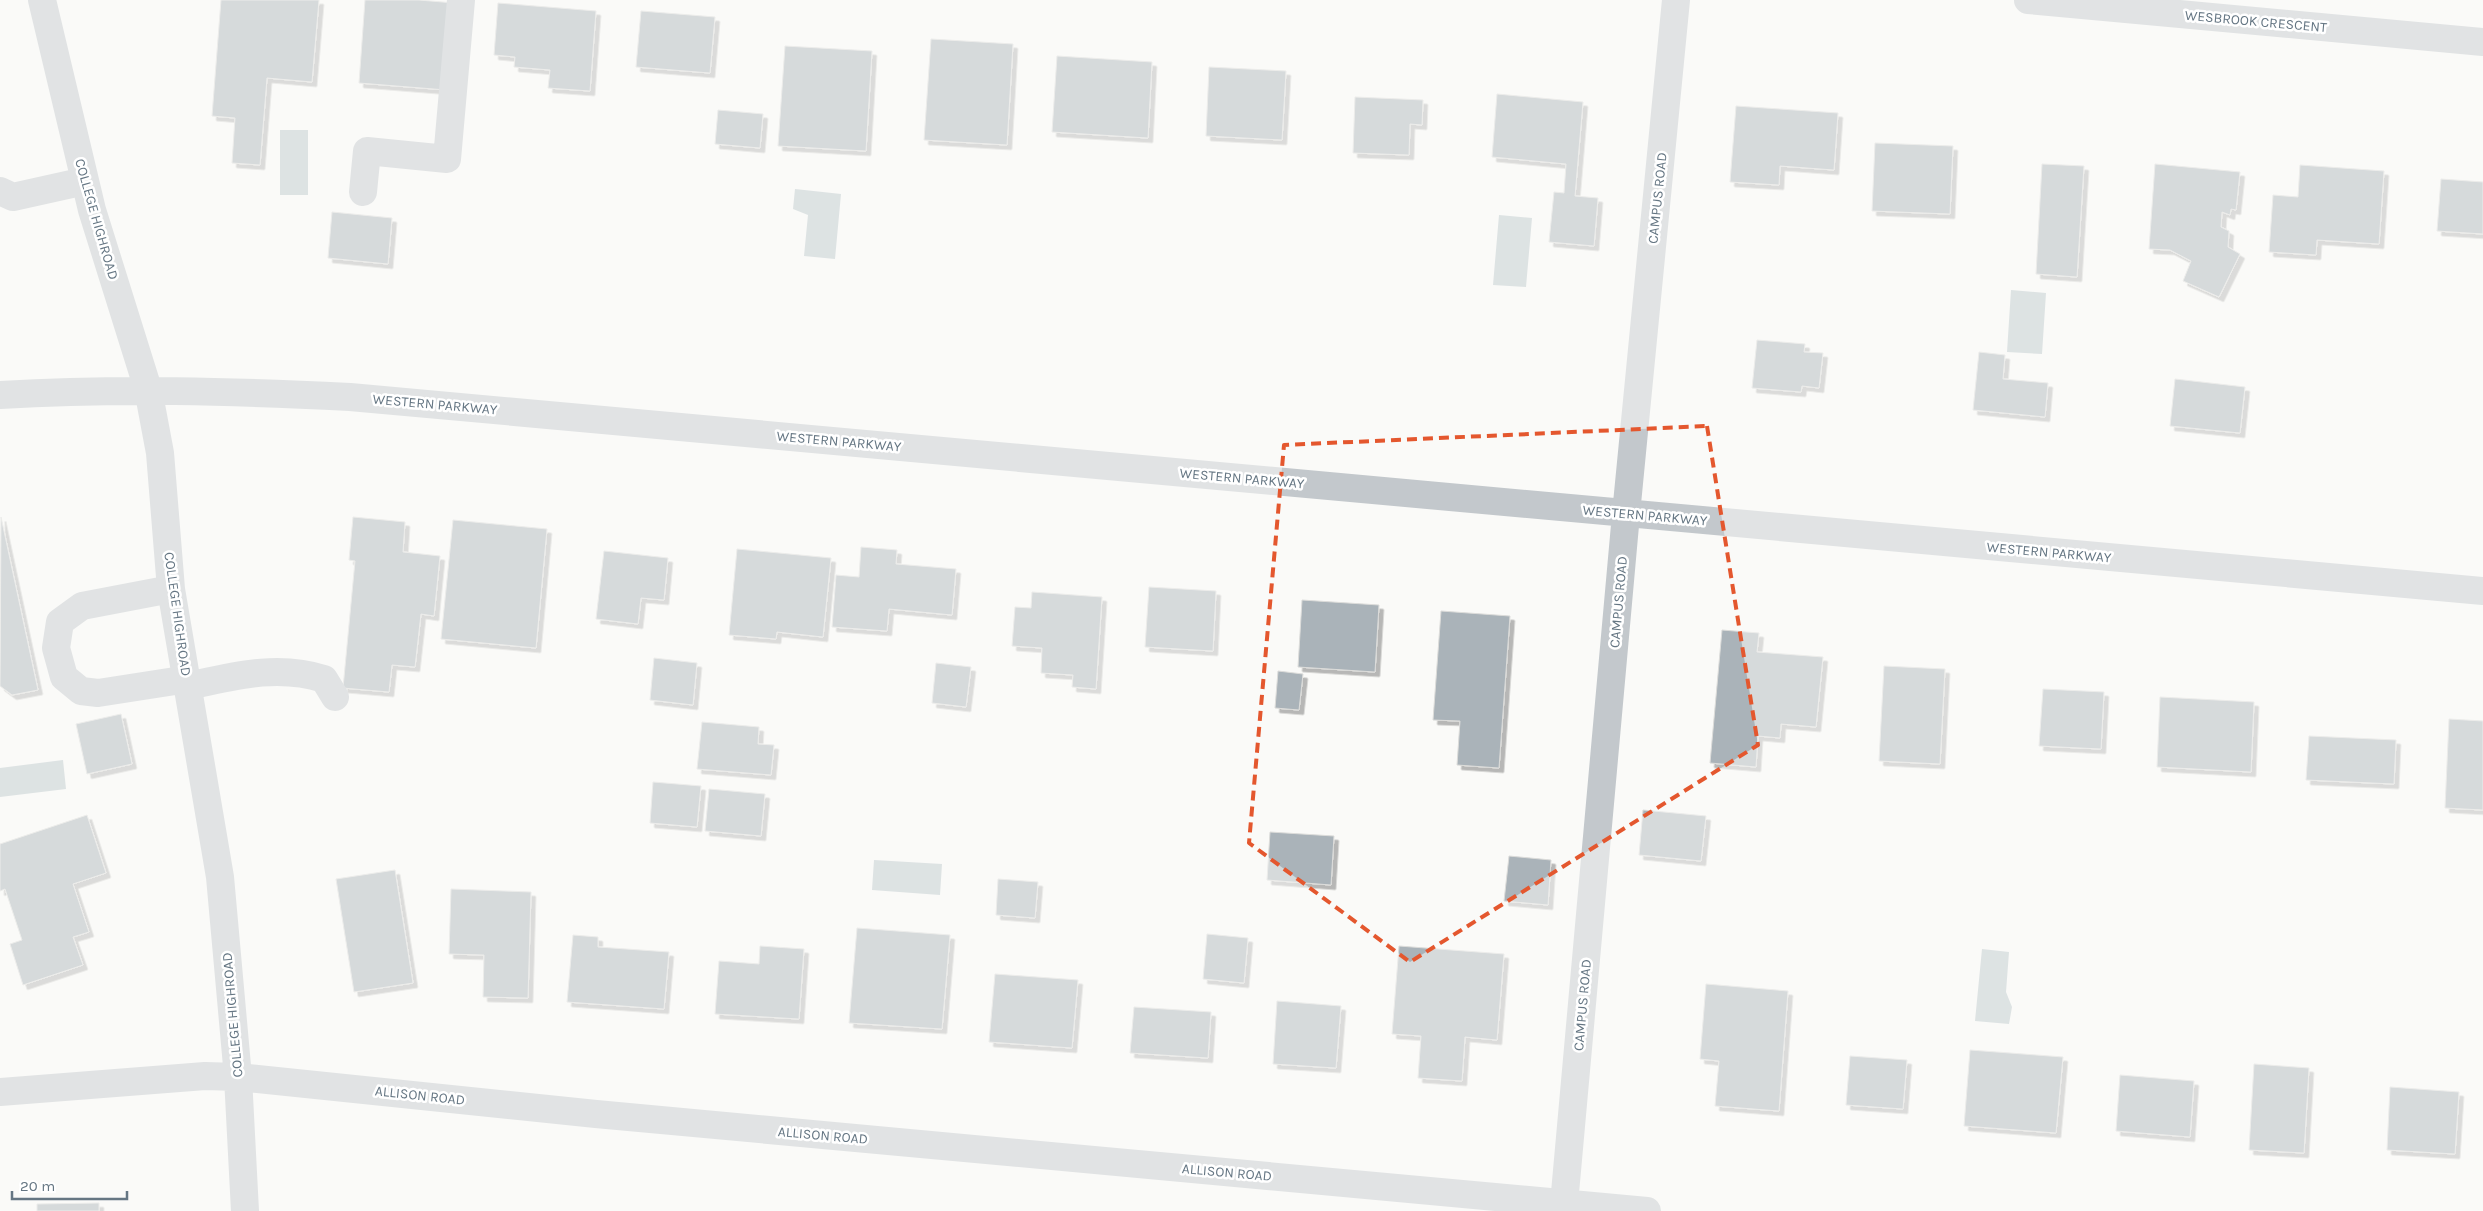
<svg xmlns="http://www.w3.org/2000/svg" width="2483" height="1211" font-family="Karla,sans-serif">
<defs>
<filter id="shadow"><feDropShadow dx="4.5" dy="4.5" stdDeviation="0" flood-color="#0004"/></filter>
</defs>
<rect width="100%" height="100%" fill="#fafaf8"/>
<path fill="#bbc7cb" d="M280,130H308V195H280Z
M795,189L841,194L835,259L804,256L808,215L793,209Z
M1499,215L1532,218L1526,287L1493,285Z
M2011,290L2046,293L2042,354L2007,352Z
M63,760L66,789L0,797V768Z
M874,860L942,864L940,895L872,890Z
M1982,949L2009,952L2006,992L2012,1007L2009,1024L1975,1021Z"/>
<path fill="#aab3b9" stroke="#dcdcda" filter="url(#shadow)" d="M221,0H319L312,82L267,78L260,165L232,163L235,118L212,116Z
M365,0H419L454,3L446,90L359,83Z
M498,3L596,11L590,91L548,88L550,70L514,67L515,57L494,55Z
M641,11L715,17L710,73L636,67Z
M931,39L1013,44L1007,145L924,140Z
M785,46L872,51L866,151L778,146Z
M1057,56L1152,62L1148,138L1052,132Z
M1209,67L1286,71L1282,140L1206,136Z
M1497,94L1583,102L1575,196L1598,198L1594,246L1549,242L1554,192L1564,193L1566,164L1492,157Z
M1355,97L1423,100L1422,125L1410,124L1409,155L1353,153Z
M1736,106L1838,113L1834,170L1780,166L1779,185L1730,182Z
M718,110L763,114L760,148L715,144Z
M1875,143L1953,146L1950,214L1872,211Z
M2042,164L2084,166L2077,277L2036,274Z
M2155,164L2240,172L2236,210L2231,209L2230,215L2222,212L2221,227L2229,231L2228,247L2240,254L2219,297L2183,281L2191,261L2170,250L2149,249Z
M2300,165L2384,171L2379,244L2317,240L2316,255L2269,252L2273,195L2298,197Z
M2441,179L2483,182V234L2437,231Z
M332,212L392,218L388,264L328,258Z
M1757,340L1805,344L1804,352L1823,353L1819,388L1802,386L1801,392L1752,388Z
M1979,352L2005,355L2003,379L2048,383L2045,417L1973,410Z
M2175,379L2245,387L2240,433L2170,426Z
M1,517L38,690L12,695L0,686Z
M353,517L405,522L403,552L440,556L434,616L421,614L415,667L392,665L389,692L343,688L355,561L349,560Z
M453,520L547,529L536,648L441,639Z
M861,547L897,550L896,564L956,569L952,615L889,609L887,631L832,627L836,575L859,577Z
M737,549L831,558L823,637L777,632L776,639L729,635Z
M604,551L668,558L664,600L641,598L638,624L596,619Z
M1149,587L1216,591L1213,651L1145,647Z
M1032,592L1102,597L1096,689L1072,687L1073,675L1041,673L1042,648L1012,646L1015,607L1031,608Z
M1302,600L1379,605L1375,672L1298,667Z
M1441,611L1510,616L1499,768L1457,765L1460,721L1433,720Z
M1722,630L1759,633L1757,652L1823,657L1816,727L1781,724L1780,738L1758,736L1756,767L1710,763Z
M654,658L697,663L693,705L650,700Z
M936,663L971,667L966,707L932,703Z
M1884,666L1945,669L1940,764L1879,761Z
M1278,671L1303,674L1299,710L1275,708Z
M2043,689L2104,692L2101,749L2039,746Z
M2160,697L2254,702L2251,772L2157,767Z
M121,714L132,764L87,774L76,724Z
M2449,719L2483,721V810L2445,808Z
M702,722L759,727L758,744L774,745L771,775L697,769Z
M2309,736L2396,740L2394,784L2306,780Z
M653,782L701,786L697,827L650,823Z
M709,789L765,794L761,836L705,831Z
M1643,810L1706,816L1701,861L1639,855Z
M87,815L106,873L73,884L89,932L73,937L83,965L23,985L10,944L22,940L5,889L0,891V844Z
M1270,832L1334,836L1331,885L1267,880Z
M1509,856L1551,860L1548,905L1504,901Z
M395,870L413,983L354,992L336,879Z
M998,879L1038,882L1035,918L996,915Z
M451,889L531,892L528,998L483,997L484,955L449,954Z
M857,928L950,935L942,1029L849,1023Z
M1207,934L1248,938L1244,983L1203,979Z
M573,935L598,937V947L669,952L664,1009L567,1002Z
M760,946L804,949L799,1019L715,1014L719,961L759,964Z
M1399,946L1504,954L1497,1040L1465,1037L1462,1081L1418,1078L1421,1036L1392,1034Z
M995,974L1078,980L1072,1048L989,1042Z
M1706,984L1788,991L1779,1111L1715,1106L1719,1061L1700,1059Z
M1277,1001L1341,1006L1336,1068L1273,1064Z
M1134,1007L1211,1012L1208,1058L1130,1053Z
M1970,1050L2063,1057L2056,1133L1964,1126Z
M1850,1056L1907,1060L1903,1109L1846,1105Z
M2254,1064L2309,1068L2304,1153L2249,1150Z
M2120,1075L2194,1081L2190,1137L2116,1131Z
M2390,1087L2459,1092L2455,1154L2387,1150Z
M99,1203V1211H37V1204Z"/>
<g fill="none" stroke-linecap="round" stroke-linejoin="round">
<path stroke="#c3c8cc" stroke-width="28" d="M42,0L92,210L148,389L160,453L171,589L220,877L238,1077L245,1211
M2028,0L2483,42
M0,191L13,197L85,181
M363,192L367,151L447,159L461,0
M0,395C118,388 232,391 350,397L2483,591
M171,589L82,606L60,622L56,648L64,677L81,691L98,693L188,679
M188,686C234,676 278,664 324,679L335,697
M0,1092L205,1076L238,1077L596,1114L1647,1211
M1564,1204L1626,514L1676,0"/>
</g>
<path d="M0 0H2483V1211H0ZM1707,426L1758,745L1410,962L1249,843L1284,445Z" fill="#fafaf8" fill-opacity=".55" fill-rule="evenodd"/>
<path fill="none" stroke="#e4572e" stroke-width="4" stroke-dasharray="10 6" stroke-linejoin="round" d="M1707,426L1758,745L1410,962L1249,843L1284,445Z"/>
<g text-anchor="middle" stroke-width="5" stroke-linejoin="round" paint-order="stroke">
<g font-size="14" fill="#657683" stroke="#fff">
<text transform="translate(2256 21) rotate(5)" y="5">WESBROOK CRESCENT</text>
<text transform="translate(1657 198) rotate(-84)" y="5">CAMPUS ROAD</text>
<text transform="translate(97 219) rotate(74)" y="5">COLLEGE HIGHROAD</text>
<text transform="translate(435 404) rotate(5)" y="5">WESTERN PARKWAY</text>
<text transform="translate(839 441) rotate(5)" y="5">WESTERN PARKWAY</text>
<text transform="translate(1242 478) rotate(5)" y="5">WESTERN PARKWAY</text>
<text transform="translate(1645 515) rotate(5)" y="5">WESTERN PARKWAY</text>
<text transform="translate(2049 552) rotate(5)" y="5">WESTERN PARKWAY</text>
<text transform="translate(1618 602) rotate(-85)" y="5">CAMPUS ROAD</text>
<text transform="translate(178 614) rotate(82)" y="5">COLLEGE HIGHROAD</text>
<text transform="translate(1582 1005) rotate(-85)" y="5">CAMPUS ROAD</text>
<text transform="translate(232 1015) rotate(-95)" y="5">COLLEGE HIGHROAD</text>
<text transform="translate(420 1095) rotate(6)" y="5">ALLISON ROAD</text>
<text transform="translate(823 1135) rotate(5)" y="5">ALLISON ROAD</text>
<text transform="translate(1227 1172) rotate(5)" y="5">ALLISON ROAD</text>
</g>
</g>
<path d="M12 1191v8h115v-8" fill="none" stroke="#657683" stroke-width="2.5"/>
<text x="20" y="1191" font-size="15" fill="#657683" stroke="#ffffff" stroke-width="4" paint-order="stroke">20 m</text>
</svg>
